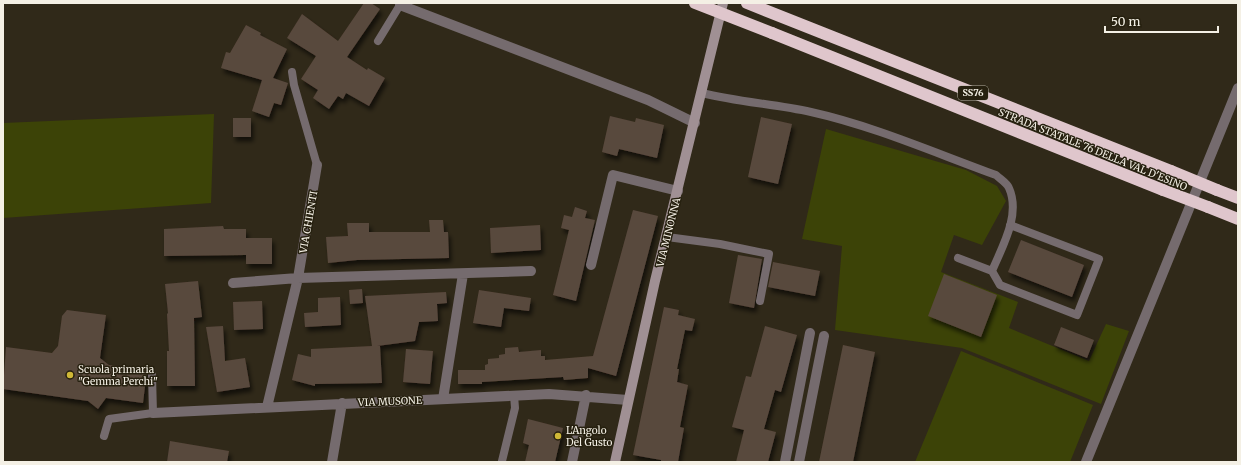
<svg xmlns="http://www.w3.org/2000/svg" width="1241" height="465" font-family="Merriweather,serif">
<defs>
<filter id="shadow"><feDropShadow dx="2.5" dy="4.5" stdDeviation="2" flood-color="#0009"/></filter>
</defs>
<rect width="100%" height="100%" fill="#302919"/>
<path fill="#3c4307" d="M214,114L211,203L3,218V123Z
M826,129L966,170L997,186L1006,201L982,245L954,235L941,272L1018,302L1009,328L1089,361L1106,324L1129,331L1101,404L962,348L835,330L842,246L802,239Z
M961,351L1093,405L1070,462H915Z"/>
<path fill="#59483d" filter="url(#shadow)" d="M364,3H371L380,9L347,57L367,70L368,68L385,78L369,106L346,93L343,99L338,96L329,109L313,98L318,90L301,79L316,56L287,38L302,14L338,41Z
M246,25L261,33L260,35L287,49L273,78L288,83L281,105L274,103L269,117L252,111L262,80L221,68L226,52L230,53Z
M610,116L635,122L636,118L664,125L657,158L619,149L617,156L602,152Z
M761,117L792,124L778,184L748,177Z
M233,118H251V137H233Z
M575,207L587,211L585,218L595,220L576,301L553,295L569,230L561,228L564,215L572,217Z
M633,210L658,216L616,376L588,368V378L564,380L563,377L482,382V384H458V370H485V365L488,364V359L499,358V355L505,354V348L518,347L519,352L541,350V356H545V360L593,356Z
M429,220H443L444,232H448L449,258L357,260L328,263L326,237L348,236L347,223H369V232H430Z
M540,225L541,250L491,253L490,228Z
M223,226L224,229H246V238H272V264H246V255L164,256V229Z
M1021,240L1084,265L1072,297L1008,272Z
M738,255L762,259L754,308L729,303Z
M773,262L820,271L815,296L768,287Z
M944,274L997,295L981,337L928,316Z
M198,281L202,317L194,318L195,386H167V351H169L167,314L168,313L165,284Z
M362,289L363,303L350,304L349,290Z
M479,290L531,298L529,311L504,308L501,327L473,323Z
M446,292L447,303L437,304L438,321L419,322L415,341L377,346H380L382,383L315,384V386L292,380L298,354L311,357V349L372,346L365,296Z
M340,297L341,325L305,327L304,313L318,312V298Z
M262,301L263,329L234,330L233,302Z
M664,307L679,310L678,315L695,319L692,331L685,330L677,369H679L677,382L688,385L680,427L684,428L678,462H661V460L633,455Z
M67,310L106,315L100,358L109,365L147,370L143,403L106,398L98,409L88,401L3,389L6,347L52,353L58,346L62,316Z
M223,326L225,361L245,358L250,387L217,392L206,327Z
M765,326L797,335L781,392L775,390L764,429L776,432L768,462H736L744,430L732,427L746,376L751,377Z
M1061,327L1094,340L1087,358L1054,345Z
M843,345L875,352L853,462H819Z
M406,349L433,351L430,384L403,382Z
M528,419L563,428L555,462H525L529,445L523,443Z
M170,441L229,451L227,462H167Z"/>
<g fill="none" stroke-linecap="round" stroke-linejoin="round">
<path stroke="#756b6e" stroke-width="8" d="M378,41L400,5
M292,72L294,85L317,165
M702,93C738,102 775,104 811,112C874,126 935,153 996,175C1000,179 1007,183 1009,188C1021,215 1002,247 992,271
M667,237L720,244L769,254L760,301
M958,258L992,271L1000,285L1077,315L1099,259L1010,225
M104,436L109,419L153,413L152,375
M502,461L515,408L514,395"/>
<path stroke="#756b6e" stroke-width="10" d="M400,5L648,100L695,123
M591,265L613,175L678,191
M233,283L298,278L317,165
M443,399L463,274
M267,407L298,278L531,271
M153,413L549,394L628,400
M332,462L342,403
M572,462L586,395
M785,462L810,333
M799,462L824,336
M1086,462L1238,88"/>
<path stroke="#a09094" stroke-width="10" d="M615,462L655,281L723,3"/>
<path stroke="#dfc6cc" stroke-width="12" d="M747,3L1171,171
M772,33L1163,190
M1217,190L1238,198
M1208,207L1238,219"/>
<path stroke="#dfc6cc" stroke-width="12" d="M695,3L772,33
M1171,171L1217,190
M1163,190L1208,207"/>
</g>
<g fill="#cfb837" stroke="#26200f" stroke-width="1.5">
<circle cx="70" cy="375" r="4"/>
<circle cx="558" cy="436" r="4"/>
</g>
<g text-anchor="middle" stroke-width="3" stroke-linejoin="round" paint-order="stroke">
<rect fill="#26200f" stroke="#b6b2a5" stroke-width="1" x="958" y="86" width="30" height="14" rx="3"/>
<g font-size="9" font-weight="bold" fill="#f4f0e5">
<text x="973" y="96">SS76</text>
</g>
<g font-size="10" fill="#f4f0e5" stroke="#26200f">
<text transform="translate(1093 149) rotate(22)" y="4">STRADA STATALE 76 DELLA VAL D'ESINO</text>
<text transform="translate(308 222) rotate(-80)" y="4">VIA CHIENTI</text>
<text transform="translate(668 232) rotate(-76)" y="4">VIA MINONNA</text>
<text transform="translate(390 401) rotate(-2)" y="4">VIA MUSONE</text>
</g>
<g font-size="10" fill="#f4f0e5" stroke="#26200f" text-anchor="start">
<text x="78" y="373">Scuola primaria<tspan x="78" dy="12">"Gemma Perchi"</tspan></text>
<text x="566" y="434">L'Angolo<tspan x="566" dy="12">Del Gusto</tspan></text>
</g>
</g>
<rect width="1241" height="465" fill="none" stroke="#f4f0e5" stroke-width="8"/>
<path d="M1105 26v6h113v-6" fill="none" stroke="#f4f0e5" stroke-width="2"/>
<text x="1111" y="26" font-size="12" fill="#f4f0e5" stroke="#26200f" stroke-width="3" paint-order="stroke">50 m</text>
</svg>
